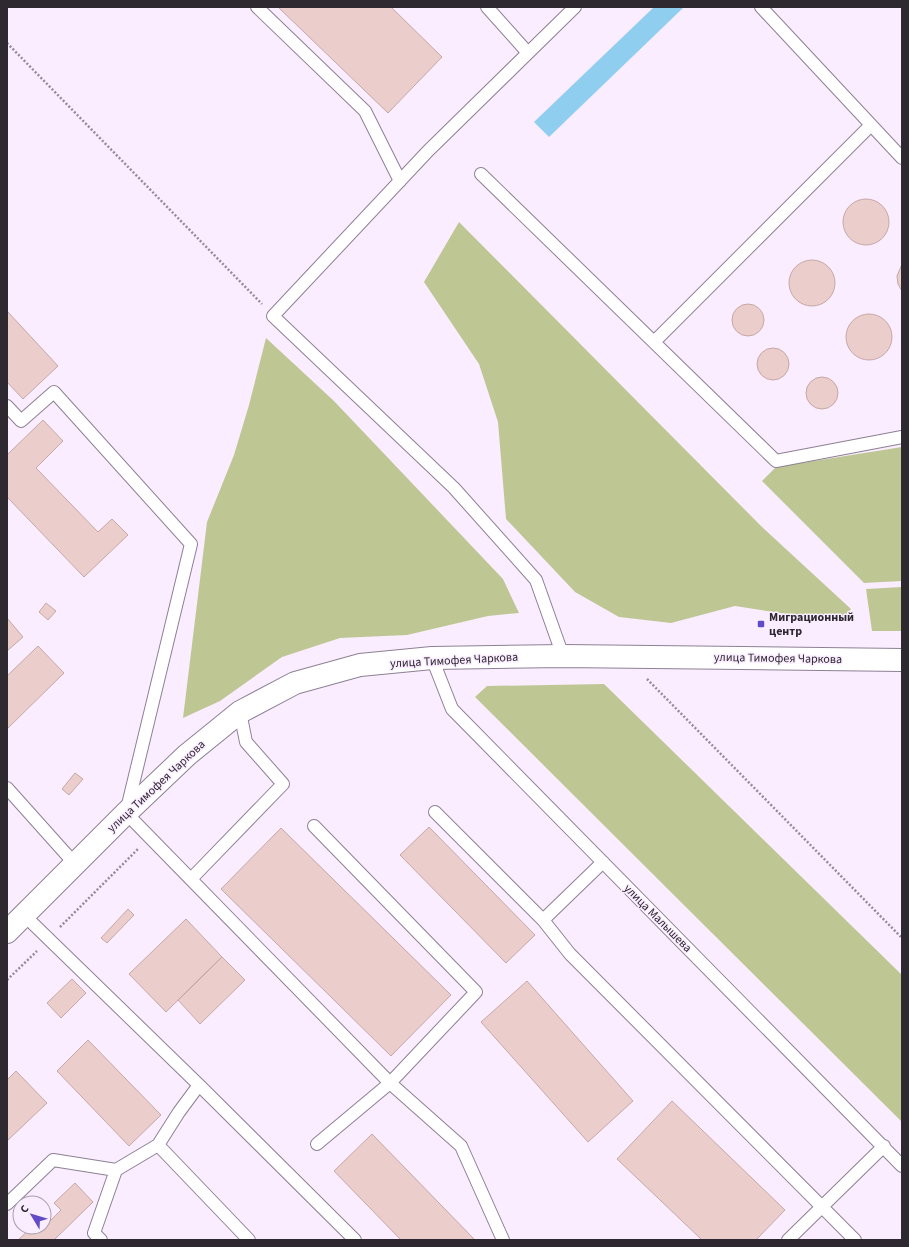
<svg xmlns="http://www.w3.org/2000/svg" width="909" height="1247" font-family="'Source Sans 3',sans-serif">
<rect width="100%" height="100%" fill="#faedff"/>
<path fill="#bec794" d="M459,222L761,526L851,609L839,622L735,606L671,623L619,617L575,592L506,519L498,422L479,364L424,282Z
M266,338L334,401L503,579L519,613L488,616L407,635L340,638L282,657L220,701L183,718L207,522L234,455L249,405Z
M902,447V581L864,583L762,481L776,467Z
M902,587V631H872L866,589Z
M604,684L902,975V1122L475,697L487,686Z"/>
<path fill="#90cef0" d="M654,7H684L549,137L534,122Z"/>
<path fill="#ebcdcb" stroke="#c5a8a6" d="M278,7H391L442,57L388,113Z
M843 222a23 23 0 1 1 46 0a23 23 0 1 1-46 0Z
M789 283a23 23 0 1 1 46 0a23 23 0 1 1-46 0Z
M902,264V291L898,284L897,276Z
M732 320a16 16 0 1 1 32 0a16 16 0 1 1-32 0Z
M7,311L58,366L23,399L7,382Z
M846 337a23 23 0 1 1 46 0a23 23 0 1 1-46 0Z
M757 364a16 16 0 1 1 32 0a16 16 0 1 1-32 0Z
M806 393a16 16 0 1 1 32 0a16 16 0 1 1-32 0Z
M43,420L63,441L36,468L98,532L112,519L128,535L84,577L7,497V455Z
M46,603L56,611L48,620L39,612Z
M7,618L23,637L7,651Z
M38,646L64,673L7,729V676Z
M75,773L83,779L69,795L62,789Z
M429,827L535,935L506,963L400,855Z
M281,828L451,995L391,1056L221,889Z
M128,909L134,915L107,943L101,938Z
M186,919L222,957L166,1012L129,974Z
M222,957L245,980L200,1024L178,1000Z
M72,979L86,993L61,1018L47,1003Z
M527,981L633,1101L588,1142L481,1022Z
M88,1040L161,1115L129,1146L57,1071Z
M16,1071L47,1103L7,1141V1080Z
M672,1101L785,1210L756,1240H702L617,1159Z
M372,1134L475,1240H401L334,1171Z
M75,1183L93,1202L54,1240H18L32,1227L37,1232L44,1227L61,1210L54,1203Z"/>
<g fill="none" stroke-linecap="round" stroke-linejoin="round">
<g stroke="#8e8094" stroke-width="14">
<path id="service" d="M257,7L365,111L400,181
M487,7L528,53
M761,7L902,158
M481,174L776,461L902,437
M654,342L871,125
M7,406L21,421L54,392L191,544L126,813L390,1083L461,1146L503,1240
M563,656L536,580L454,488L273,316L428,151L575,7
M432,658L452,709L902,1166
M7,788L75,864
M435,812L543,920
M314,826L476,992L390,1083L317,1144
M603,862L543,920L570,954L855,1240
M191,879L283,784L246,742L240,712
M24,915L199,1085L179,1112L158,1145L249,1240
M199,1085L355,1240
M7,1204L53,1160L116,1170L158,1145
M101,1240L94,1233L116,1170
M788,1240L884,1146"/>
</g>
<g stroke="#8e8094" stroke-width="24">
<path id="secondary" d="M7,932L126,813L187,755L240,712L295,683L360,665L432,658L563,656L902,660"/>
</g>
<path stroke="#948b98" stroke-width="2.5" stroke-dasharray="2 2" stroke-linecap="butt" d="M7,43L262,304
M647,679L902,938
M60,927L138,849
M7,980L37,951"/>
<use href="#service" stroke="#fff" stroke-width="12"/>
<use href="#secondary" stroke="#fff" stroke-width="22"/>
</g>
<rect fill="#624cc5" stroke="#faedff" stroke-width="1.5" x="757" y="620" width="8" height="8" rx="2"/>
<g text-anchor="middle" stroke-width="3" stroke-linejoin="round" paint-order="stroke">
<g font-size="12" font-weight="bold" fill="#2e2830" stroke="#faedff" text-anchor="start">
<text x="769" y="621">Миграционный<tspan x="769" dy="14">центр</tspan></text>
</g>
<g font-size="12" fill="#2e2830" stroke="#faedff">
<text transform="translate(778 658) rotate(1)" y="4">улица Тимофея Чаркова</text>
<text transform="translate(454 660) rotate(-3)" y="4">улица Тимофея Чаркова</text>
<text transform="translate(156 786) rotate(-43)" y="4">улица Тимофея Чаркова</text>
<text transform="translate(658 918) rotate(45)" y="4">улица Малышева</text>
</g>
</g>
<rect width="909" height="1247" fill="none" stroke="#2e2830" stroke-width="16"/>
<g transform="translate(32 1215) rotate(308)"><circle r="19" fill="#faedff" stroke="#a89eac"/>
<path d="M0-3L7 15L0 10L-7 15Z" fill="#624cc5"/>
<text y="-6" font-size="11" font-weight="bold" text-anchor="middle" fill="#2e2830">С</text>
</g>
</svg>
